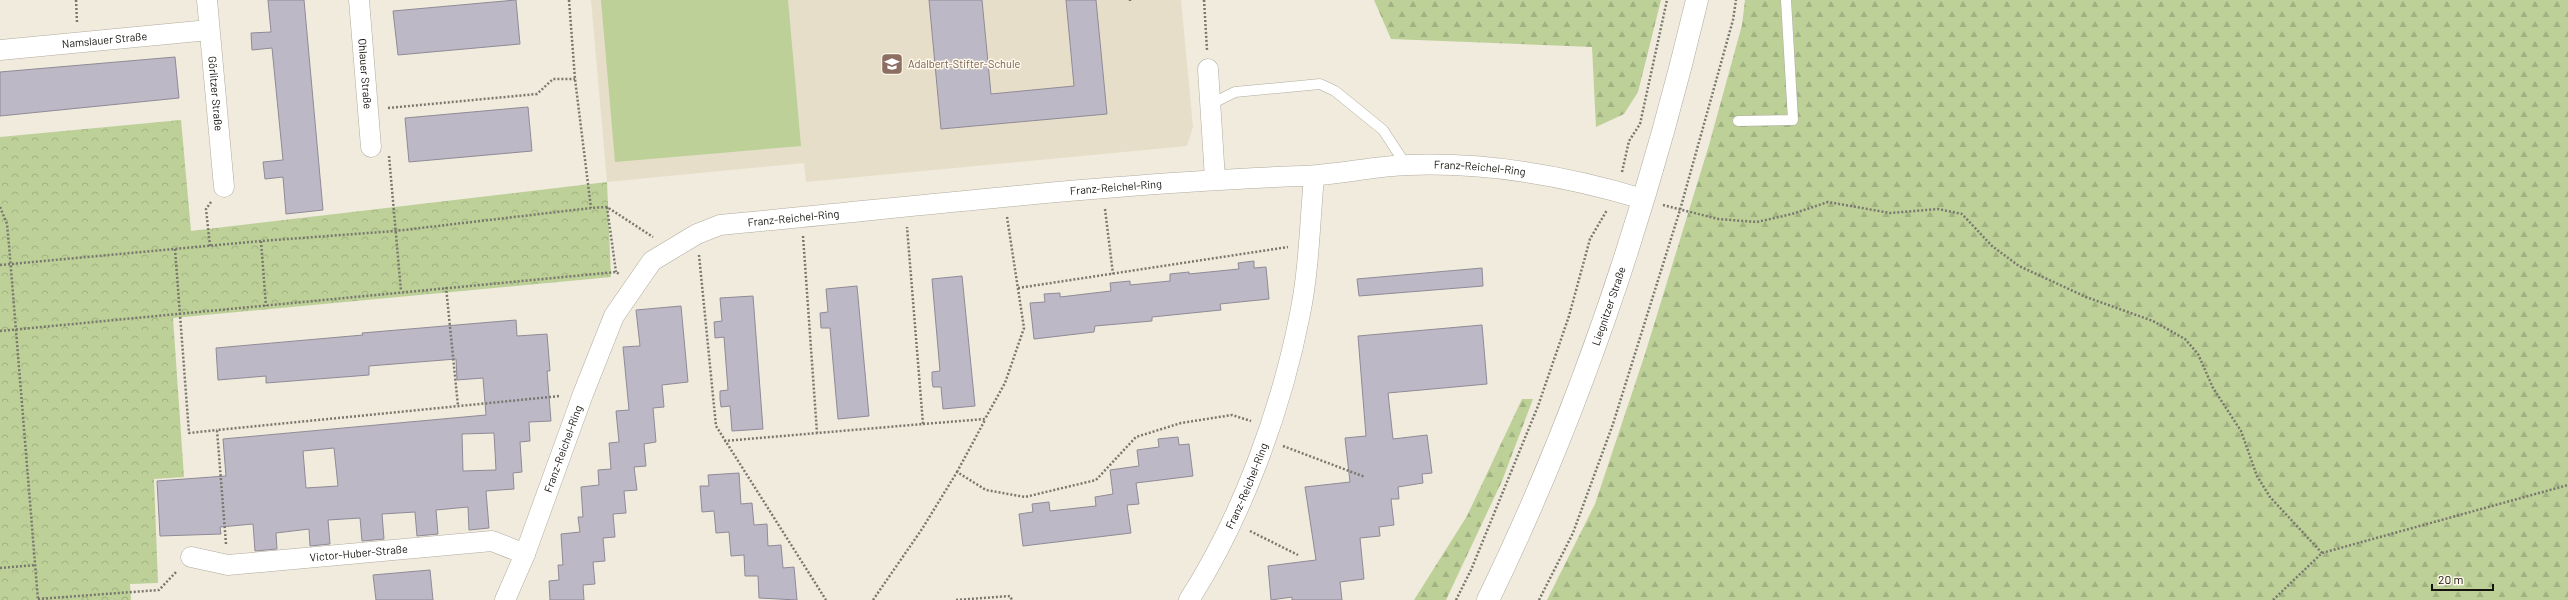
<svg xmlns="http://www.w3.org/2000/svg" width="2568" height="600" font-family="Barlow,sans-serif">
<defs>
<pattern id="forest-firs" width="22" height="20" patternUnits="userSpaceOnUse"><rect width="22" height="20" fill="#bcd098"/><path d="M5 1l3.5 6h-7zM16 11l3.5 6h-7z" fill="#a1b282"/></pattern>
<pattern id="park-crowns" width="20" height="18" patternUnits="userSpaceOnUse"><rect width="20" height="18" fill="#bcd098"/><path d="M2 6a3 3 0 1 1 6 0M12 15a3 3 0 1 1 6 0" fill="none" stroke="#a1b282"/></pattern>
</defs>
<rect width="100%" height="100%" fill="#f0ebdd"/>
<path fill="#e6dec9" d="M591,0H1181L1193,127L1187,146L806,182L804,163L607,182Z"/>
<path fill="url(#forest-firs)" d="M1374,0H1661L1638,92L1624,114L1596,127L1592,47L1391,39Z
M1745,0H2568V600H1547L1595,504L1645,354L1709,145L1742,25Z
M1522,399H1533L1502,481L1446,600H1414L1467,516Z"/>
<path fill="url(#park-crowns)" d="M181,120L191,231L607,182L611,277L173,318L184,477L154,479L158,583L130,584L131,600H0V137Z"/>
<path fill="#bcd098" d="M601,0H788L801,146L615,162Z"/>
<path fill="#bdb8c5" stroke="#8f8a96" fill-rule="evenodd" d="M268,0H304L323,210L286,214L283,177L265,179L263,162L283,160L272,48L252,50L251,33L271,32Z
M516,0L520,44L398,55L393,11Z
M929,0H982L991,94L1074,86L1066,0H1096L1107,114L941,129Z
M175,57L179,98L0,116V72Z
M528,107L532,151L409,162L405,118Z
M1254,261V268L1266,267L1269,299L1220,304L1221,310L1152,317V321L1095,326L1094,332L1034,339L1030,303L1045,302L1044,294L1060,293V297L1111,291L1110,283L1130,281V285L1170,281V274L1189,272V274L1239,269L1238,263Z
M1482,268L1483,286L1359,296L1357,279Z
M962,276L975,406L943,409L941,387H933L932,380V372L940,371L932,279Z
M857,286L869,416L838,419L830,328H821L820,313L828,312L826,289Z
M753,296L763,429L732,431L730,406L721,407L720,399V391L728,390L724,337L715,338L714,322L722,321L720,298Z
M681,306L688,382L662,385L664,407L653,408L656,442L644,444L646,466L634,467L637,490L624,491L626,513L613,514L615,537L603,538L605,561L593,562L595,584L583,585L584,600H550L549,581L559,580L558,565H563L561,534L580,532L578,517H583L581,487L599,485L598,470L611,469L609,443L619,442L616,411L629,410L623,347L640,346L636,310Z
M516,320L517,336L547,334L550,371H547L551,421L529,422L530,441L520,442L522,472L513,473L514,489L486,491L489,528L469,530L468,507L436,510L438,534L417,536L415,512L382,514L384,539L362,541L360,518L328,520L330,544L310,546L309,529L276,533L277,549L255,551L253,524L220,527L221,534L160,536L157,481L226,476L223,439L486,415L483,378L457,380L456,359L369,366V375L266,383V376L218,380L216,348L363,335L362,333ZM494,433L496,470L463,471L462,434ZM334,448L338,486L306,488L303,451Z
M1482,325L1487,384L1388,393L1393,439L1427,435L1432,473L1422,474L1423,483L1398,487L1399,499H1391L1394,525L1379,527L1380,536L1360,538L1364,579L1340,582L1342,600H1292V597L1271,600L1268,566L1316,560L1305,487L1350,482L1345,438L1366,436L1358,336Z
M1178,437L1179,445L1189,444L1193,476L1136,483L1139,504L1127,505L1131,533L1023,546L1019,514L1033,512L1032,504L1049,502L1050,511L1096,506L1095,497L1113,494L1110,470L1139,466L1137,450L1159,447L1158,439Z
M739,473L741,504L752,503L754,525L767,524L768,546L781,545L783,568L794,567L797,600L759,598L758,576H745L744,555L731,556L729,532L716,533L714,511L702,512L700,486H709L708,475Z
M430,570L433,600H376L373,575Z"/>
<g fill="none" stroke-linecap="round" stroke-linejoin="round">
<g stroke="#b0ab9e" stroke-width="11">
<path id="lane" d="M1211,104L1235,92L1320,84L1335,91L1383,130L1406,165
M1738,121L1793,120L1786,0"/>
</g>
<g stroke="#b0ab9e" stroke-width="21">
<g id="street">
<path id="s1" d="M207,0L224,187"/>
<path id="s2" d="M359,0L371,147"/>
<path id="s3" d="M0,50L209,30"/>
<path d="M1208,69L1215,179"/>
<path id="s4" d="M191,557L228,565L492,541L525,554"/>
<path id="s5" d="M505,600L525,554L583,394L614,316L652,261L697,234L720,225C914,207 1107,183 1302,176C1338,175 1373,166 1409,165C1489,162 1567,176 1643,199"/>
<path id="s6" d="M1189,600C1242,517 1281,411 1300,314C1309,270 1310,221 1314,176"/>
</g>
</g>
<g stroke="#b0ab9e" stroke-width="23">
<g id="secondary">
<path id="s7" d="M1488,600C1581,409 1648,206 1697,0"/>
</g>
</g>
<path stroke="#7a776e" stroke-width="2.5" stroke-dasharray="2 2" stroke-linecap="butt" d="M76,0L77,22
M569,0L575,79L591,208
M1130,0V1
M1204,0L1207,50
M388,108L537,94L553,79H575
M389,156L401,291
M1622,172L1629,141L1640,124L1667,0
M1663,205L1718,219L1757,222L1792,214L1828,202L1890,213L1938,209L1962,214L1992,246L2019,266L2086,297L2153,321L2185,339L2198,354L2213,388L2241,431L2257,476L2270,497L2322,553
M0,207L7,224L9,245L38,600
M607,207L616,272
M1105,209L1113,274
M803,236L817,433
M261,241L266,306
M210,246L206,209L211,202
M175,249L189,433L217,430
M699,255L716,426L826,600
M0,265L261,241L395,231L591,208L607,207L653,237
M446,287L458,406
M1018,288L1288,247
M0,331L616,272L619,274
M923,424L985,419L1005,383L1024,328L1007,217
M724,441L923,424L907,227
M1283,446L1365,477
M957,472L985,420
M1250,531L1298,555
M226,544L217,430L560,396
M0,568L36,565
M38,599L159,590L177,571
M873,600L922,529L957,472L986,490L1025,497L1096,480L1136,437L1181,423L1232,415L1251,421
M956,600L1010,596L1012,600
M1456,600L1471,570L1538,406L1569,316L1590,239L1607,210
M1539,600L1573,533L1613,424L1680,210L1733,20L1736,0
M2273,600L2322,553L2568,485"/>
<use href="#lane" stroke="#fff" stroke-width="10"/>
<use href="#street" stroke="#fff" stroke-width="20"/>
<use href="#secondary" stroke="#fff" stroke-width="22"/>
</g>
<defs>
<g id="school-square" transform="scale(1.15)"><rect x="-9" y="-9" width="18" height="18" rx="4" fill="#8d6e63" stroke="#fef8ea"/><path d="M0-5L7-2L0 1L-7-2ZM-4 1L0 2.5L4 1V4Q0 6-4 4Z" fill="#fff"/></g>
</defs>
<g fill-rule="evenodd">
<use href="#school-square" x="892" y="64"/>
</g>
<g text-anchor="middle" stroke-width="3" stroke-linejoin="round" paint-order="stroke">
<g font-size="11" fill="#15130e" stroke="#fef8ea">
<text dy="4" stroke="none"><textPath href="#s3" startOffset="105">Namslauer Straße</textPath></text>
<text dy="4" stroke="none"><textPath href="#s2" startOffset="74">Ohlauer Straße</textPath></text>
<text dy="4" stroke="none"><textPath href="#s1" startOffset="94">Görlitzer Straße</textPath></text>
<text dy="4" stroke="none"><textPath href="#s5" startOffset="1211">Franz-Reichel-Ring</textPath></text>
<text dy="4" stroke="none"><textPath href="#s5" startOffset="846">Franz-Reichel-Ring</textPath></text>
<text dy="4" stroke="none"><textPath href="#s5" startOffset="522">Franz-Reichel-Ring</textPath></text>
<text dy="4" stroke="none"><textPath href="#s7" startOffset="318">Liegnitzer Straße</textPath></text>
<text dy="4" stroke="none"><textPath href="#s5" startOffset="162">Franz-Reichel-Ring</textPath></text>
<text dy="4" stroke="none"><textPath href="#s6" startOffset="128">Franz-Reichel-Ring</textPath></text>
<text dy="4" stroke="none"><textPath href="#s4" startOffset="169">Victor-Huber-Straße</textPath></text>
</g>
<g font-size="11" fill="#785e54" stroke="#fef8ea" text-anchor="start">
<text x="908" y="68">Adalbert-Stifter-Schule</text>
</g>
</g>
<path d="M2432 584v6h61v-6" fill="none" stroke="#15130e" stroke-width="2"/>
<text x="2438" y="584" font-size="12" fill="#15130e" stroke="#fef8ea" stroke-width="3" paint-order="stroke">20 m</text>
</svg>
